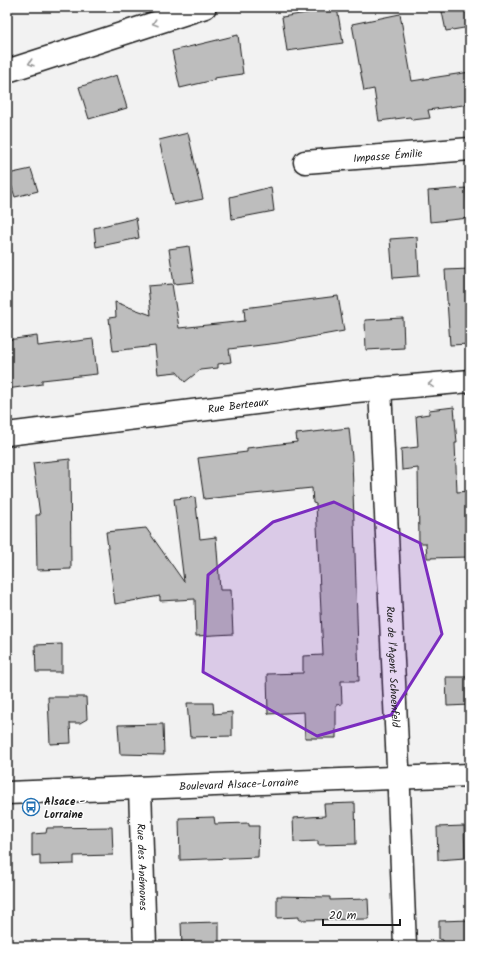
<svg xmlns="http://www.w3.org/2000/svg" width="477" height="953" font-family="Kalam,sans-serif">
<rect width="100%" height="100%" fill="#f2f2f2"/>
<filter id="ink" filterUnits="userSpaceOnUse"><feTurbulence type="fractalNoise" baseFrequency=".025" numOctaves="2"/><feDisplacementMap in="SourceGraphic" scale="8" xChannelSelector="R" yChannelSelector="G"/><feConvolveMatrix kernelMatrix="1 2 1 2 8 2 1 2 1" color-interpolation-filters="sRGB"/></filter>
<g filter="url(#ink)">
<path fill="#bdbdbd" stroke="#1c1c1c" d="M441,7H470V27L446,31Z
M337,8L343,43L287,51L282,17Z
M400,14L412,81L470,72V104L428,110L430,118L412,120L410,117L379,121L374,89L364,91L352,24Z
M238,35L243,74L214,78V80L180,88L172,51Z
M117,75L127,108L89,119L79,87Z
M188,133L203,199L174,205L159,140Z
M31,169L38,191L15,197L8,174Z
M271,187L274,211L232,219L230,197Z
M466,188L469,218L430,222L428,191Z
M136,218L139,238L96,247L94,228Z
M417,237L419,276L393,278L390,239Z
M189,246L194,282L174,284L169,249Z
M470,269V344L450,345L445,270Z
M172,284L179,328L245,321L244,308L338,296L344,331L278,343L229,349L231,362L218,364V368L200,370L185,382L177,372L158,374L155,346L113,351L109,318L116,317L115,302L151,315L148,286Z
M403,318L404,348L366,350L365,320Z
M37,336L38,346L93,339L97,374L42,380V384L7,389V340Z
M454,407L457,443H455L457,492L470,491V557L427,558L426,543H419L418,468L402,470L401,449L418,447L416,416L429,414V410Z
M349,428L352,458L359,681H341L342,704L336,705V738H305L304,712L268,714L267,674L303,673V656L323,655L316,504L313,503L312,488L204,499L198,458L247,452V448L297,442L296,434Z
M70,459L71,569L37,570L36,515H40L33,463Z
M195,497L200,539L216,537L220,590H231L233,634L196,636L195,599L160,601V596L115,604L106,532L146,528L184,582L174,499Z
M62,644V672H36L35,645Z
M446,677H470V705L447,706Z
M48,697H86L87,719L80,723H70L71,743L50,744Z
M187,703H213L214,714L232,712V736L190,737Z
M163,724L164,755L120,754L118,725Z
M355,803L356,844L318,845V841L294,842L293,818L325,816L324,804Z
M214,817L215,824L249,823V826H259L258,857L180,860L179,818Z
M464,826L465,858L438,860L437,827Z
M112,827L113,855L74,856V864L40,865V855L32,856V834L46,833L47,828Z
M277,896L330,897V900L368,899L369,919L299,920V917L277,918Z
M470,920V946H443V940L439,939V921Z
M219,922V946H182L181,923Z"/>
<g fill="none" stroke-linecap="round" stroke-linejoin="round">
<g stroke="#1c1c1c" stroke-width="25">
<g id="minor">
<path d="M7,71L205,7"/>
<path id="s1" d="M305,162L470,149"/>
<path id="s2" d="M380,388L398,766L405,946"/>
<path id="s3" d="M7,434L344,392L470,381"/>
<path id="s4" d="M140,788L145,946"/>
<path id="s5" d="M7,793L470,775"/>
</g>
</g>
<use href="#minor" stroke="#fff" stroke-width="22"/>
</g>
<defs><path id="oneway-chevron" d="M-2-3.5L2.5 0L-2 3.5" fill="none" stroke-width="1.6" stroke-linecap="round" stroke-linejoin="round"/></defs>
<g stroke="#999">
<use href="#oneway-chevron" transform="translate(155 23) rotate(162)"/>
<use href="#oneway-chevron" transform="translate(31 63) rotate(162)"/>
<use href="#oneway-chevron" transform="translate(431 384) rotate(176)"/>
</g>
</g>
<path fill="#7b2cbf" fill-opacity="0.2" stroke="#7b2cbf" stroke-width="3" stroke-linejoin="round" d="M334,502L420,543L442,634L391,715L317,736L203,672L208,575L273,522Z"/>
<defs>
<g id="bus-ring" transform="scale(0.9)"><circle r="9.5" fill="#fff" stroke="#1f6fb2" stroke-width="1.5"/><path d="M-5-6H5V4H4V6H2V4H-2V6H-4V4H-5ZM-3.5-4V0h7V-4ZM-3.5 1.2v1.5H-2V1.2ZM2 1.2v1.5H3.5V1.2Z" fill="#1f6fb2"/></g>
</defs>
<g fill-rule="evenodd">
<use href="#bus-ring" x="31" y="807"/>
</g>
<g text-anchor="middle" stroke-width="3" stroke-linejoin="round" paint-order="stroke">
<g font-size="11" fill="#1c1c1c" stroke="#fff">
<text dy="4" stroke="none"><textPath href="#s1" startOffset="83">Impasse Émilie</textPath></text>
<text dy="4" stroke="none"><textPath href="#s3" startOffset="233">Rue Berteaux</textPath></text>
<text dy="4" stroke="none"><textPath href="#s2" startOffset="279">Rue de l'Agent Schoenfeld</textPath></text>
<text dy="4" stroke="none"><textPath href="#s5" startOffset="232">Boulevard Alsace-Lorraine</textPath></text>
<text dy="4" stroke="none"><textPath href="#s4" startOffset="79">Rue des Anémones</textPath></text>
</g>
<g font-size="11" font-weight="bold" fill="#1c1c1c" stroke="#fff" text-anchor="start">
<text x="44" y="805">Alsace -<tspan x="44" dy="13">Lorraine</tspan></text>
</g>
</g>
<rect width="477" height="953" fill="none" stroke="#fff" stroke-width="24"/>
<rect x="12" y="12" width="453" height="929" fill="none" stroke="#1c1c1c" stroke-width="1.5" filter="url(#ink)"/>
<path d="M323 919v6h77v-6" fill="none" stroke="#1c1c1c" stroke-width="2"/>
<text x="329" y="919" font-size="12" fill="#1c1c1c" stroke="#ffffff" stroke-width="3" paint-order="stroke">20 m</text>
</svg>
